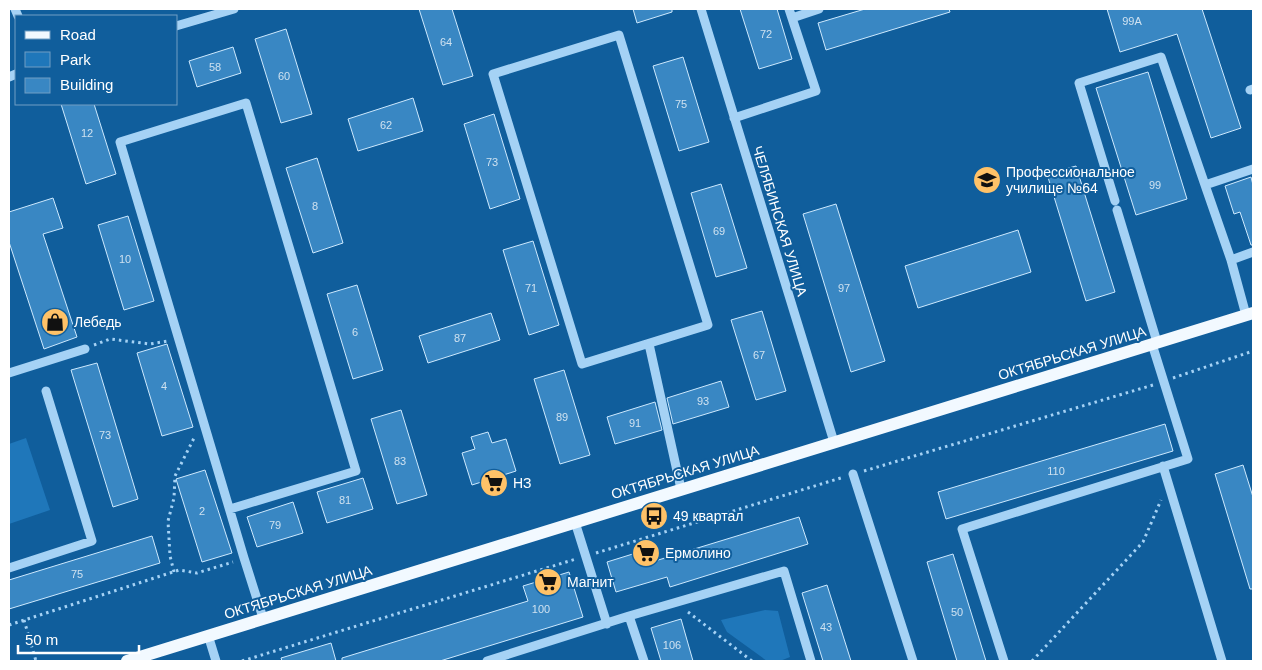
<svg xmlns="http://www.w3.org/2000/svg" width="1262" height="670" font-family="Helvetica,sans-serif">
<rect width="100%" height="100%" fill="#105e9c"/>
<path fill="#1f77ba" d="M26,438L50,510L9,524V444Z
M765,610L778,611L790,657L780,661H767L727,632L721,620Z"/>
<path fill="#3987c3" stroke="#cde9fe" d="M419,9H452L473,76L443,85Z
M633,9H672V12L637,23Z
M740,9H777L792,59L759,69Z
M865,9H949L950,12L826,50L818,23Z
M1107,9H1202L1241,128L1211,138L1177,34L1120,52Z
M286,29L312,114L281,123L255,39Z
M233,47L241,73L197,87L189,61Z
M683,57L709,142L679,151L653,66Z
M1148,72L1187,199L1136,215L1096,88Z
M413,98L423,131L358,151L348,119Z
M61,104H94L116,174L86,184Z
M494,114L520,199L490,209L464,124Z
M317,158L343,243L313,253L286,168Z
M1076,166L1115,292L1086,301L1047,174Z
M1251,177L1253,185V245H1251L1240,212L1234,214L1225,186Z
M721,184L747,268L716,277L691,193Z
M53,198L63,228L43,234L77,337L44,349L9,242V212Z
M836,204L885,361L851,372L803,214Z
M128,216L154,301L124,310L98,225Z
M1018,230L1031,272L918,308L905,266Z
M533,241L559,325L529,335L503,250Z
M357,285L383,370L353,379L327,294Z
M762,311L786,391L756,400L731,320Z
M491,313L500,340L428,363L419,336Z
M167,344L193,427L162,436L137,353Z
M97,363L138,499L113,507L71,370Z
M564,370L590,455L560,464L534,379Z
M721,381L729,407L673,424L667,398Z
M655,402L662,430L615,444L607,417Z
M401,410L427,495L397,504L371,419Z
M1165,424L1173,451L946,519L938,492Z
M488,432L492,443L506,439L516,471L472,485L462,453L475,449L471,437Z
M1243,465L1253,497V589H1250L1215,474Z
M205,470L232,553L202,562L176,479Z
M363,478L373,509L327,523L317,492Z
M293,502L303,533L257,547L247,517Z
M799,517L808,544L670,587L667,577L616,592L607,562L652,548L655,561Z
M152,536L160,563L9,609V580Z
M953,554L986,661H957L927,562Z
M569,572L583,617L440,661H342V658L528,601L523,586Z
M827,585L851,661H823L802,593Z
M681,619L693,661H661L651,628Z
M331,643L336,661H282L281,658Z"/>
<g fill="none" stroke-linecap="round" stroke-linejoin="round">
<path stroke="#a5d2f5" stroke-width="3" stroke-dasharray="2.5 4" stroke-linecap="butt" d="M94,345L110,339L150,344L168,341
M1173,378L1253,351
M864,471L1153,385
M596,553L844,477
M174,572L170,556L168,521L174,498L175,476L195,436
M688,612L752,661
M24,620L36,661
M9,625L179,570L197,573L233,562
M242,661L576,559
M1032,661L1143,542L1161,500"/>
<path stroke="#a5d2f5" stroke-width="9" d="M15,9L18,16
M701,9L834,442
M792,18L819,9
M176,26L234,9
M619,35L708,325L582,364L493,74Z
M9,77L16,74
M1250,90L1253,89
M734,118L816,91L789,9
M1115,201L1079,83L1161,57L1205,185
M1117,210L1157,342
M1231,260L1253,252
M1246,315L1231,260L1205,185L1253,169
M649,344L681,489
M9,373L85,349
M1163,466L1222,661
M853,474L913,661
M230,509L356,471L246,103L120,142L244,558L263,618
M575,522L607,624
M9,568L92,541L46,391
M629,616L644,661
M208,635L216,661
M487,661L629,616L784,571L811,661
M1004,661L962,529L1188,459L1152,344"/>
<path stroke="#f2f9ff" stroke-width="12" d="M127,661L1253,313"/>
</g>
<defs>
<g id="university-disc" transform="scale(1.4375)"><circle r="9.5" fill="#ffc268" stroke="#105e9c"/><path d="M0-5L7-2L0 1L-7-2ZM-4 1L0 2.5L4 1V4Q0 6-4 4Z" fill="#111"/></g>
<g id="shop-disc" transform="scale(1.4375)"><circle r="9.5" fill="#ffc268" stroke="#105e9c"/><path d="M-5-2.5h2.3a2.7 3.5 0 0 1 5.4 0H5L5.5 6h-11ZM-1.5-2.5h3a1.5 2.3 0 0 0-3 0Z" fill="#111"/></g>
<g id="supermarket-disc" transform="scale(1.4375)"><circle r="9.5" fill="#ffc268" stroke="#105e9c"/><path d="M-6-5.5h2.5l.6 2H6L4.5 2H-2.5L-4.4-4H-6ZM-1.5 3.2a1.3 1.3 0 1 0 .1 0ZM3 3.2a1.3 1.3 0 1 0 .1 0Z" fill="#111"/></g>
<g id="bus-disc" transform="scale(1.4375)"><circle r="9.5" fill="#ffc268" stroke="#105e9c"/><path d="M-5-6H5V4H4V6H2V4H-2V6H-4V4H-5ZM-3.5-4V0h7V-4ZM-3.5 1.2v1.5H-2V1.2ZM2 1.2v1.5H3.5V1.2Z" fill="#111"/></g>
</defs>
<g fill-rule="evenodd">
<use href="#university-disc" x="987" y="180"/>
<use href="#shop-disc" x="55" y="322"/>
<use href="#supermarket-disc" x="494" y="483"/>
<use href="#bus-disc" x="654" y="516"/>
<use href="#supermarket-disc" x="646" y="553"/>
<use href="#supermarket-disc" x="548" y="582"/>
</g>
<g text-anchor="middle" stroke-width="4" stroke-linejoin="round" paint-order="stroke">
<g font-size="11" fill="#cee1f0">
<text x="1132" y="25">99А</text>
<text x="766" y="38">72</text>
<text x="446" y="46">64</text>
<text x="215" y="71">58</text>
<text x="284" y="80">60</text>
<text x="681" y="108">75</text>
<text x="386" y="129">62</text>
<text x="87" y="137">12</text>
<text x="492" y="166">73</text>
<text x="1155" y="189">99</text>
<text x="315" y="210">8</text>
<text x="719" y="235">69</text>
<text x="125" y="263">10</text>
<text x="531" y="292">71</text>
<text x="844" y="292">97</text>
<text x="355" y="336">6</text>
<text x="460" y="342">87</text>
<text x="759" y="359">67</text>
<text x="164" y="390">4</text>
<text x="703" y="405">93</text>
<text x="562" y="421">89</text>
<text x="635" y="427">91</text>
<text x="105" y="439">73</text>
<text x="400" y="465">83</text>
<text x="1056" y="475">110</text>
<text x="345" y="504">81</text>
<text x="202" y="515">2</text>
<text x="275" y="529">79</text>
<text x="77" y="578">75</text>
<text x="541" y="613">100</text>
<text x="957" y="616">50</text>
<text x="826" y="631">43</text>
<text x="672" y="649">106</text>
</g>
<g font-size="14" fill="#fff" stroke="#105e9c" text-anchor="start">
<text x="1006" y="177">Профессиональное<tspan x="1006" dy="16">училище №64</tspan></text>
<text x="74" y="327">Лебедь</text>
<text x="513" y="488">НЗ</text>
<text x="673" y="521">49 квартал</text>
<text x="665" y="558">Ермолино</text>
<text x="567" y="587">Магнит</text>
</g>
<g font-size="14" fill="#fff" stroke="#105e9c">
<text transform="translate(780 221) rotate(73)" y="5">ЧЕЛЯБИНСКАЯ УЛИЦА</text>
<text transform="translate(1072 353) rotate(-17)" y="5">ОКТЯБРЬСКАЯ УЛИЦА</text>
<text transform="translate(685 472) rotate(-17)" y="5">ОКТЯБРЬСКАЯ УЛИЦА</text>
<text transform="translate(298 592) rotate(-17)" y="5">ОКТЯБРЬСКАЯ УЛИЦА</text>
</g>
</g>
<rect width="1262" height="670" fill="none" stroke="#ffffff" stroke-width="20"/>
<rect x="15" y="15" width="162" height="90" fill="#105e9c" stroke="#709ec4"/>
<rect x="25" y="31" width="25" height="8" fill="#f2f9ff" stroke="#709ec4"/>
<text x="60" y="40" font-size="15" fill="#ffffff">Road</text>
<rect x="25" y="52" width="25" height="15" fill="#1f77ba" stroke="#709ec4"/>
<text x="60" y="65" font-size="15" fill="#ffffff">Park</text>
<rect x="25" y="78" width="25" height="15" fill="#3987c3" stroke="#709ec4"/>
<text x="60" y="90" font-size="15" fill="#ffffff">Building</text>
<path d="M18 645v8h121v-8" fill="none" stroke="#ffffff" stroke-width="2.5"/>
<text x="25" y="645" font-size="15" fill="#ffffff" stroke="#105e9c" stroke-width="4" paint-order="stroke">50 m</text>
</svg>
